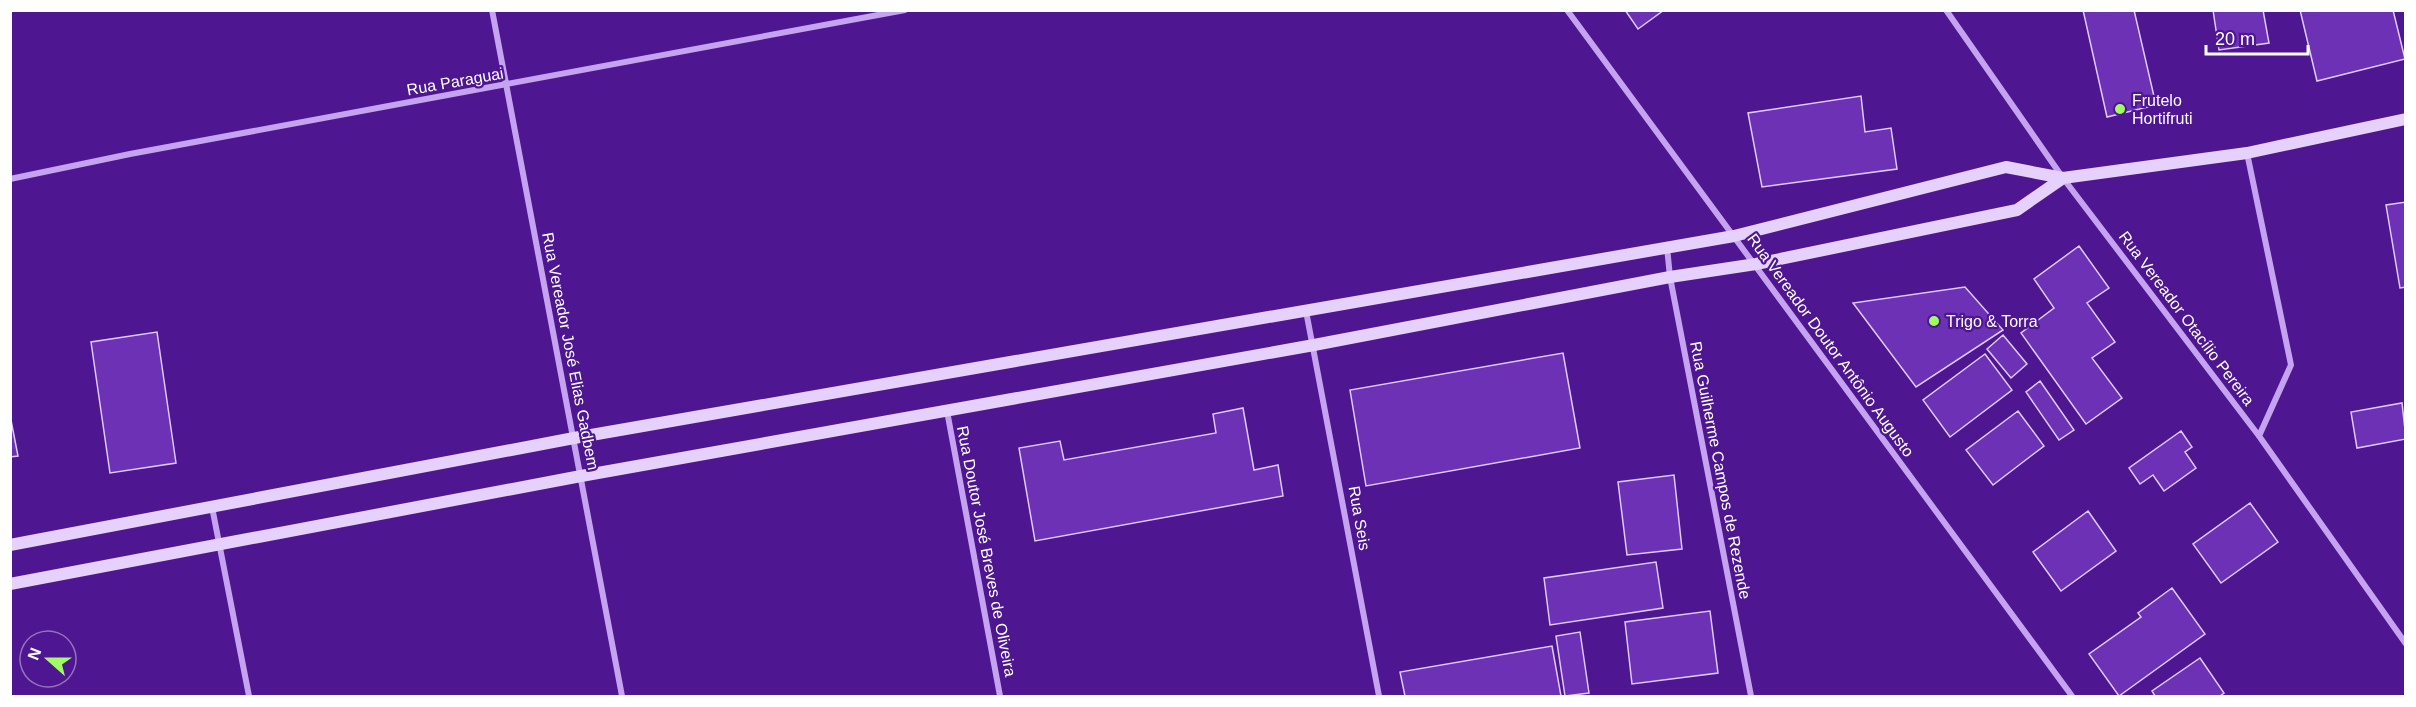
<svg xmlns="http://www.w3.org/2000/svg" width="2416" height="707" font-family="Arial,sans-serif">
<rect width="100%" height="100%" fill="#4e1690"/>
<path fill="#6c31b4" stroke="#e0c9fb" stroke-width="1.5" d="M1625,10H1664L1638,29Z
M2083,10H2134L2156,105L2107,117Z
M2213,10H2263L2269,43L2219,50Z
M2300,10H2393L2405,59L2317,81Z
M1861,96L1865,132L1891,128L1897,169L1762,187L1748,113Z
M2406,202V287L2400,288L2386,205Z
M2079,246L2109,288L2087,303L2115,342L2092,358L2122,398L2086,424L2021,333L2054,308L2034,279Z
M1965,287L2003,330L1916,387L1853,303Z
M157,332L176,463L110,473L91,342Z
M2003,335L2027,364L2011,378L1987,349Z
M1563,353L1580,448L1366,486L1350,390Z
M1985,354L2012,390L1950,437L1923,400Z
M2040,381L2074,430L2059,440L2026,392Z
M2402,403L2406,439L2357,448L2351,412Z
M1243,408L1254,470L1278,465L1283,496L1035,541L1019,448L1060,441L1064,460L1216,433L1213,414Z
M2018,411L2044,446L1993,485L1966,450Z
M10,415L18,456L10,457Z
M2181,431L2192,447L2185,452L2196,468L2164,491L2153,475L2140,484L2129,468Z
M1674,475L1682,549L1627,555L1618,482Z
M2250,503L2278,542L2221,583L2193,544Z
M2088,511L2116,551L2061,591L2033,552Z
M1656,562L1663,608L1550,625L1544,578Z
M2172,588L2205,634L2119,696L2089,654L2141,617L2138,613Z
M1710,611L1718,673L1632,684L1625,622Z
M1580,632L1589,693L1565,696L1556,636Z
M1552,646L1561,696H1405L1400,672Z
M2200,658L2224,693L2220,696H2155L2152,691Z"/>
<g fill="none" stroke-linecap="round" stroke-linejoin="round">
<path stroke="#c5a3f0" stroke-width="6" d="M492,10L622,696
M1567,10L2072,696
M1946,10L2063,178L2259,436L2406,644
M2247,153L2291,365L2259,436
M10,179L130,154L905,10
M1667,247L1670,277L1751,696
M1306,311L1379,696
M947,411L1000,696
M212,507L249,696"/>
<path stroke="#e5d1fb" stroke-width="12" d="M10,545L574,438L1734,236L2006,167L2063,178L2247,153L2406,119
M10,584L581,476L1314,345L1670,277L1756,264L2017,210L2063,178"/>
</g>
<g fill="#9fff62" stroke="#4e1690" stroke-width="2">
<circle cx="2120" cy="109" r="6"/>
<circle cx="1934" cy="321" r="6"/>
</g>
<g text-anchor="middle" stroke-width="4.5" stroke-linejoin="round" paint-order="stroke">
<g font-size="16" fill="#fff" stroke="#4e1690">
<text transform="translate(455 81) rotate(-10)" y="6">Rua Paraguai</text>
<text transform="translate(2187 318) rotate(53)" y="6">Rua Vereador Otacílio Pereira</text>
<text transform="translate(1831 345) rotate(54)" y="6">Rua Vereador Doutor Antônio Augusto</text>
<text transform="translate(571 351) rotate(79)" y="6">Rua Vereador José Elias Gadbem</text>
<text transform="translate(1721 470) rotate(79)" y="6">Rua Guilherme Campos de Rezende</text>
<text transform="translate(1360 518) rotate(80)" y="6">Rua Seis</text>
<text transform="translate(987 551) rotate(79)" y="6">Rua Doutor José Breves de Oliveira</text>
</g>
<g font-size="16" fill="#fff" stroke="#4e1690" text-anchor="start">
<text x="2132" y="106">Frutelo<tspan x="2132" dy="18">Hortifruti</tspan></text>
<text x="1946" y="327">Trigo &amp; Torra</text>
</g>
</g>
<rect width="2416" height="707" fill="none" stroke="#ffffff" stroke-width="24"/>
<g transform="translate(48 659) rotate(291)"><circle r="28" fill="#4e1690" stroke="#9573bc" stroke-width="1.5"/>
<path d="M0-4.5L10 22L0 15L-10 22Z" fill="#9fff62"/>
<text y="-9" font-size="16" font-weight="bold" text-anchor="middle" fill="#ffffff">N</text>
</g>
<path d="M2206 45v9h102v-9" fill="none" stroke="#ffffff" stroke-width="3"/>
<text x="2215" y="45" font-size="18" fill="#ffffff" stroke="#4e1690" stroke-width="4.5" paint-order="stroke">20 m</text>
</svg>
